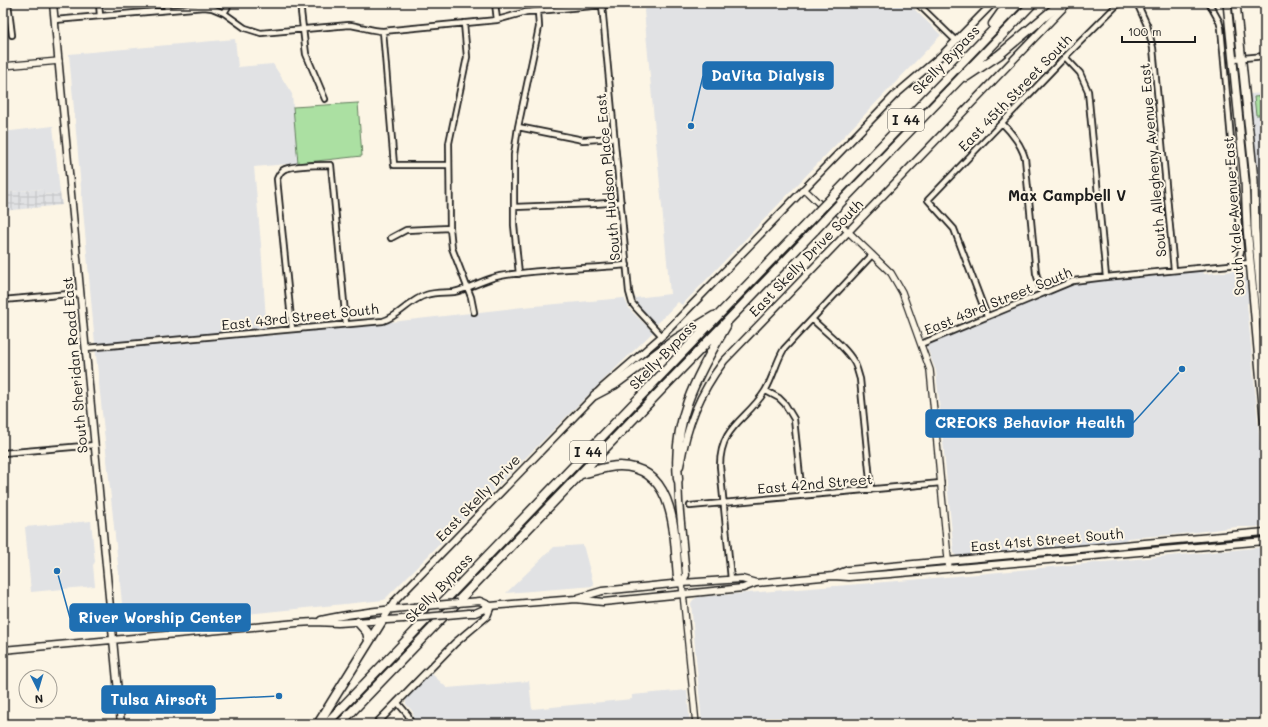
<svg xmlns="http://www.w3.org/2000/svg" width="1268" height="727" font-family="Mali,sans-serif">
<defs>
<pattern id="industrial-grid" width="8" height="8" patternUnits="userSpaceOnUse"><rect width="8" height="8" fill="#e1e2e4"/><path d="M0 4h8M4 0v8" fill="none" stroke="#c0c1c3"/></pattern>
</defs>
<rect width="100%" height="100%" fill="#fcf5e5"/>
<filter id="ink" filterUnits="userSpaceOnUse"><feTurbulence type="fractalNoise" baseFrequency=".025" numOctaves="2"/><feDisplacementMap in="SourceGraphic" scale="8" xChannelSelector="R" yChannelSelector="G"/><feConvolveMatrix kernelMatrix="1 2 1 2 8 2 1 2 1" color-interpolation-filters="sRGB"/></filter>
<g filter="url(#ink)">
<path fill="#e1e2e4" d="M703,3H800L804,6L809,7L817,3H908L941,35L682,305L678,302L657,324L638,306L635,298L670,294L644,11L646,8Z
M235,39L238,67L273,64L292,94L298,163L254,167L261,244L267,336L523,307L624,298L630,310L653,332L590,393L384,600L129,626L124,622L96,355L69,54Z
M1265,93V272L1259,221L1258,179L1250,94Z
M53,126L60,193L43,195L42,189L8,192L3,132Z
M1244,270L1247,282L1249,303H1247L1265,498V525L1260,527H1236L1181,534L1128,538L1122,542L956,556L954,553L936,371L926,345L1067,287L1085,282L1203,271L1204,274Z
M91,521L95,562L93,565L95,586L31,592L25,527Z
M583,545L594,586L506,593L554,547Z
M1265,547V724H702L691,603L693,600L698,597L935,578Z
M431,673L447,688L529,681L532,709L632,699V695L687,690L690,724H414L413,712L406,704V699Z"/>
<path fill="url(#industrial-grid)" d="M3,142L8,192L43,189L44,195L60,193L62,205L3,211Z"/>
<path fill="#abe0a2" stroke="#647e5f" d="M1265,96V115H1256L1254,97Z
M358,103L362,156L298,163L293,107Z"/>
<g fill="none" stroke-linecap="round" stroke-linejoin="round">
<g stroke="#1c1c1c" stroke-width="8">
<path id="minor" d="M8,3L12,35
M99,3L100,16
M166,3L167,10
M300,3L306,54L325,99
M495,3L497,20
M917,3L956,41
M1137,3L1147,25L1153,48L1174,270
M1209,3L1219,21L1221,28L1241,251L1239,258L1240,264
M602,5L629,292L632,303L636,308L662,336
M224,13L230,3
M55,20L204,7L212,8L224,13L245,28L261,33L349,25C361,26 371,31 383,31L497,20L526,12L626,3
M464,23L467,57L449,143L450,228L452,248L471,297L474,312
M383,31L394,165H449
M1065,57L1080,73L1088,91L1106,277
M1233,59L1265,56
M1002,123C1013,134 1021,144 1025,158L1036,273L1042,293
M518,127L583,140L614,138
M514,207L594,204L621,202
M391,238L406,230L450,228
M519,274L514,225V155L518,127L537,37L539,27L538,11
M3,300L80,293
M987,316L954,229L928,200L1065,57L1115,7L1120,3
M812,319C825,332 845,346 854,362C857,367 858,373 860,379L871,490
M292,329L277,179C279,175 280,171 285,169C296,165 319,165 331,165L346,324
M921,344L1073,281L1106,277L1250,263
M86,348L383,321C400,316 409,300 426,295C435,292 445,293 454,292C469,289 484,279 500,276C540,269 585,269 627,265
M766,391L779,398L785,404L794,419L802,496
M3,453L95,445
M690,506L941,483
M731,579L720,466C720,426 747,420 765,391C773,378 776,362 784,349L872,255
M397,702L408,715L411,724"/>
</g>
<g stroke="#1c1c1c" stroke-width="8">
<path id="tertiary" d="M921,7L926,3
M3,66L59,61
M804,189L891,273L902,292L930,370L949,569
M682,583L696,724"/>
</g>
<g stroke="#1c1c1c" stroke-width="9">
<path id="secondary" d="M53,3L121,724
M680,466C687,425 699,394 724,361L1068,3
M678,476L679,502L686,575L682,583
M835,575L848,570L1265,532
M578,598L602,591L682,583L742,579L756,583
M458,603L480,601L491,606
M469,613H475L491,606L501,605L576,599L603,602L743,588L756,583L833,576L849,577L890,574L1265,541
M321,620C351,613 382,610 414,607
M382,621L395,601L602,388L662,336L894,96L942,55L993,3
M3,650L297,623L314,622L338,623L403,619
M376,724L455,643L487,616L491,606"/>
</g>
<g stroke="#1c1c1c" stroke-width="10">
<path id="primary" d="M1227,3L1245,180L1247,227L1265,428
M1236,3L1254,180L1255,229L1265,341"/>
</g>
<g stroke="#1c1c1c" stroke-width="11">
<path id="motorway" d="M993,24L1008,3
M966,77L999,55L1061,3
M838,191L1019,3
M845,198L1033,3
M595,395L614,385L676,339L714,316
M581,474C594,471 607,466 620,466C677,467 674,537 678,577L682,583
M678,479C672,418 697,377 726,326
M358,622L367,632L369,641
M318,724L382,621
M326,724L807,223
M340,724L815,230"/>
</g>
<use href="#minor" stroke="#fcf5e5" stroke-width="4.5"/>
<use href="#tertiary" stroke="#fcf5e5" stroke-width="5.5"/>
<use href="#secondary" stroke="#fcf5e5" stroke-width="6"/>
<use href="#primary" stroke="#fcf5e5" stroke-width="7"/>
<use href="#motorway" stroke="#fcf5e5" stroke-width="8"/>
<g stroke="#1c1c1c" stroke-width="9" stroke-linecap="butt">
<path id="secondary-bridge" d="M414,607L458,603
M403,619L469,613"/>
</g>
<g stroke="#1c1c1c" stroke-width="11" stroke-linecap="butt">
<path id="motorway-bridge" d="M807,223L838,191
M815,230L845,198"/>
</g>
<use href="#secondary-bridge" stroke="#fcf5e5" stroke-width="6"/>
<use href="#motorway-bridge" stroke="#fcf5e5" stroke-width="8"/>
</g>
</g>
<g text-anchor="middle" stroke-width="4" stroke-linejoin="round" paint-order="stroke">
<g fill="#fcf5e5" stroke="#5f5d58" stroke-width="1">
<rect x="888" y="109" width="36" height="22" rx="3"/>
<rect x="570" y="441" width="36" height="22" rx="3"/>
</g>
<g font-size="13" font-weight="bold" fill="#1c1c1c">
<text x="906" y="125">I 44</text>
<text x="588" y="457">I 44</text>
</g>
<g font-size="14" fill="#1c1c1c" stroke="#fcf5e5">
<text transform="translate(946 60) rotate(-46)" y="5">Skelly Bypass</text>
<text transform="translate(1015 93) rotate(-46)" y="5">East 45th Street South</text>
<text transform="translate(1153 160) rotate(-95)" y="5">South Allegheny Avenue East</text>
<text transform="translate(608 177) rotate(-95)" y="5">South Hudson Place East</text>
<text transform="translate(1234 216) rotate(-94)" y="5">South Yale Avenue East</text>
<text transform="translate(806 258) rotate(-46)" y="5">East Skelly Drive South</text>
<text transform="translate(998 301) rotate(-22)" y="5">East 43rd Street South</text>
<text transform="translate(300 317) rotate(-6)" y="5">East 43rd Street South</text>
<text transform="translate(663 355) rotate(-46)" y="5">Skelly Bypass</text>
<text transform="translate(75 365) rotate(-95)" y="5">South Sheridan Road East</text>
<text transform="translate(815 484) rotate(-5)" y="5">East 42nd Street</text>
<text transform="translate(478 498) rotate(-46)" y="5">East Skelly Drive</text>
<text transform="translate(1047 540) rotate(-5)" y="5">East 41st Street South</text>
<text transform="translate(439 588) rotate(-46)" y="5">Skelly Bypass</text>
</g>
<g font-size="15" font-weight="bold" fill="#1c1c1c" stroke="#fcf5e5">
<text x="1067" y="201">Max Campbell V</text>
</g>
</g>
<path fill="none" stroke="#1f6fb2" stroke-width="1.5" d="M691 126L703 76M1182 369L1133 423M57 571L70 618M279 696L215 699"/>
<g fill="#1f6fb2" stroke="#fcf5e5" stroke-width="1.5">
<circle cx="691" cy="126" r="4"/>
<circle cx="1182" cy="369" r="4"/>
<circle cx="57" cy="571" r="4"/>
<circle cx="279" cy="696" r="4"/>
</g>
<g fill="#1f6fb2" stroke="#1f6fb2" stroke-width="1.5">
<rect x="703" y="62" width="130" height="27" rx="4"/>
<rect x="926" y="410" width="207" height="27" rx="4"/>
<rect x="70" y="604" width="180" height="27" rx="4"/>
<rect x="102" y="686" width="113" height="27" rx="4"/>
</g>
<g font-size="15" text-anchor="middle" font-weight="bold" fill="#fff">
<text x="768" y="81">DaVita Dialysis</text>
<text x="1030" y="428">CREOKS Behavior Health</text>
<text x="160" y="623">River Worship Center</text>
<text x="159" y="705">Tulsa Airsoft</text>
</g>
<rect width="1268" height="727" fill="none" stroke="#fcf5e5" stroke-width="16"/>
<rect x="8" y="8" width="1252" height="711" fill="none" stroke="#1c1c1c" stroke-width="1.5" filter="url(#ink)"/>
<g transform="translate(38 689) rotate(175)"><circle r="19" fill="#fcf5e5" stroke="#a29e95"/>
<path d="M0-3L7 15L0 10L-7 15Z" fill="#1f6fb2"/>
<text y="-6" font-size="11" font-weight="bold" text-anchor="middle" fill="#1c1c1c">N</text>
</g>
<path d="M1122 36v6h73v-6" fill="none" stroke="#1c1c1c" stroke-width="2"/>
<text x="1128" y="36" font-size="12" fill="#1c1c1c" stroke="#fcf5e5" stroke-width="3" paint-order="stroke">100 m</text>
</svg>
